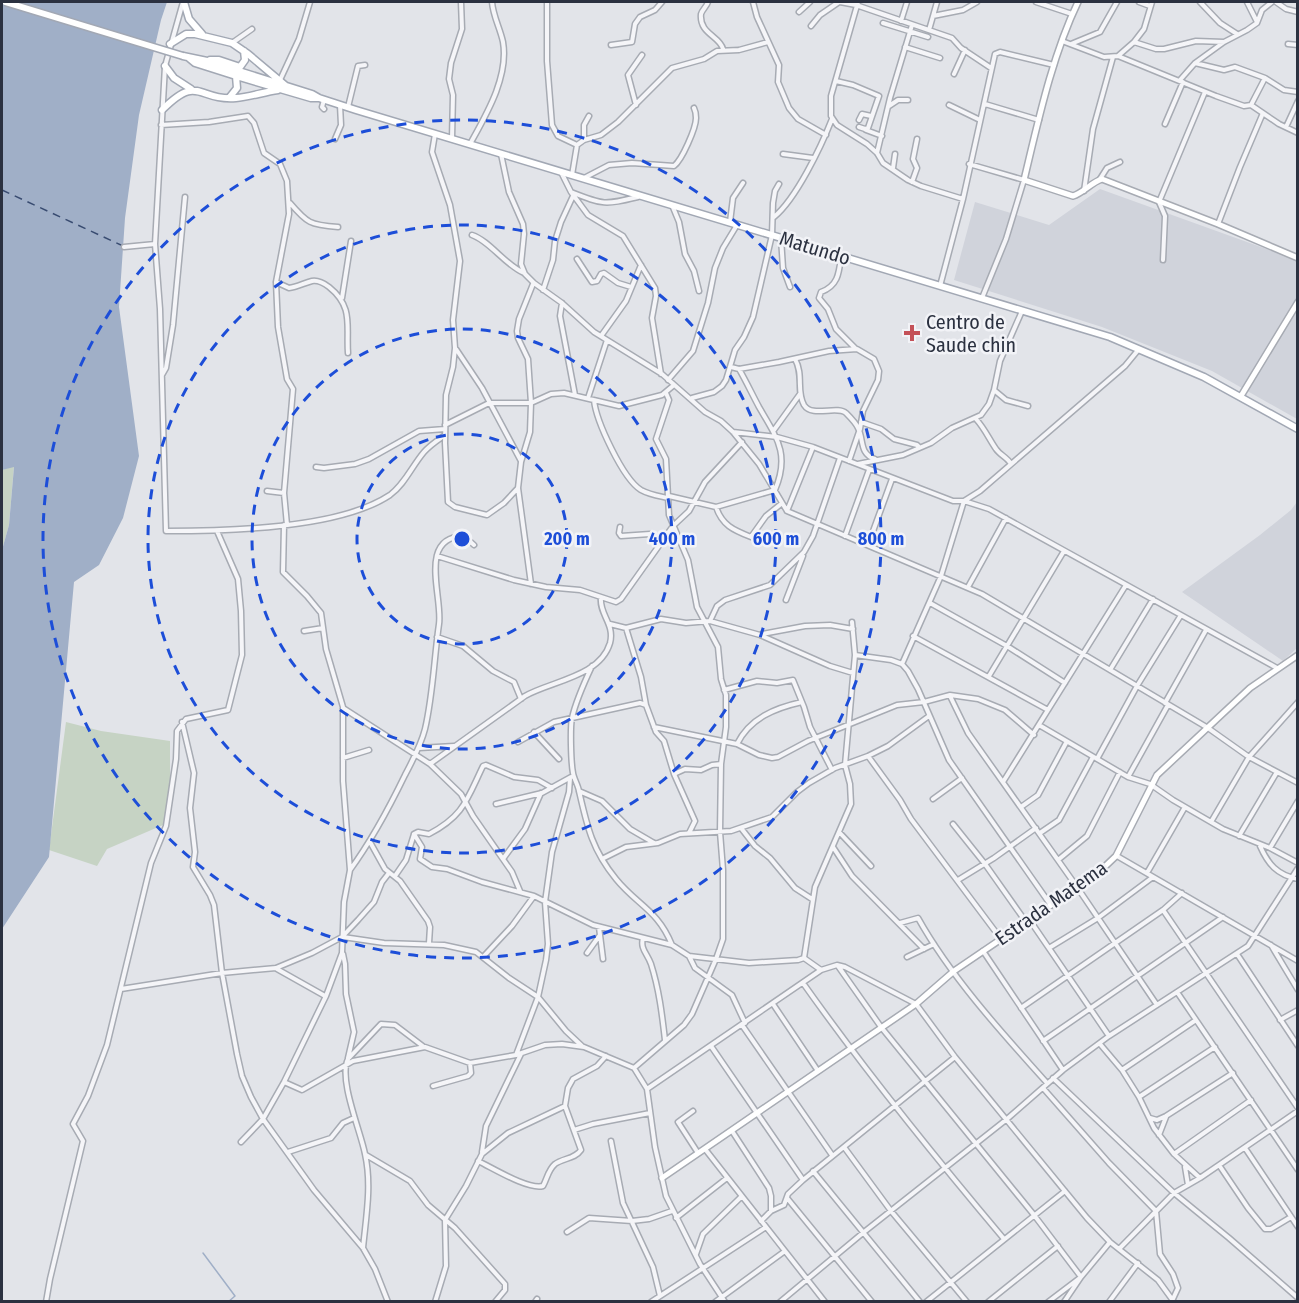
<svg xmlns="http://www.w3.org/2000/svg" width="1299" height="1303" font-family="'Fira Sans Condensed',sans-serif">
<rect width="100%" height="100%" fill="#e2e4e9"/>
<path fill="#d0d3db" d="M1100,189L1297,260V419L1212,371L1102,327L954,280L975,202L1049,225Z
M1297,502V648L1283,661L1182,592L1260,535L1291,510Z"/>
<path fill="#c6d3c4" d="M14,466L9,525L2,550V470Z
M66,722L101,731L170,741V822L107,849L97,866L49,850Z"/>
<path fill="#a0afc7" d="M2,2H167L161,20L139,115L125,218L119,307L139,456L123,518L99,565L74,582L49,857L2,929V550L9,525L14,467L2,470Z"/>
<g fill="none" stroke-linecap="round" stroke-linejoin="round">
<path stroke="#a0afc7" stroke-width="1.5" d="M203,1253L235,1296L228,1302"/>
<path stroke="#394c71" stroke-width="1.5" stroke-dasharray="8 6" stroke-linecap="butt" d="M2,190L123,246"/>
<g stroke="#a7abb3" stroke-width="7">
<path id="street" d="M183,2L165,66L155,244L160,309L166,531C227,531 339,529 390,495C405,484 412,466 424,452C430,445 438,440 445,435
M547,2V61L552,125L558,136L577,145
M708,2C707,6 702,10 701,14C699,34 720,36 723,49
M753,2L757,17L779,65L778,82L789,108L798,119L826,135
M840,2L856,5L952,38L961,48L991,68
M858,2L831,96V116L837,125L867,144L877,153L883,163L908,180L921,186L963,199
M937,2L933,16L963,10L977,2
M1036,2L1072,14
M1139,2L1150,6
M1152,2L1144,29L1134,42L1156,49H1164L1196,41L1224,42
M1200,2L1220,23L1237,34
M1247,2L1257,22
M1276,2L1286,9L1298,12
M799,12L810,2
M901,21L907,2
M883,23L928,37
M811,26L820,15L839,2
M929,30L933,16
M1062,41L1104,57L1118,56L1134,42
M232,43L252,29
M1071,44L1100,32L1117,2
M1288,44L1298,45
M611,45L632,42L635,24L640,17L655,10L662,2
M905,47L940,58
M1118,56L1216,96L1244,106L1251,105L1279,124L1298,133
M1195,63L1224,70L1235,67L1265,78L1284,90L1298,92
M954,74L965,50
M280,80L299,39L310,2
M1180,80L1195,63L1224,42L1247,30L1257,23L1262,10L1272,2
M836,81L853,85L879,96L868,128L865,129L859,127
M985,104L1039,120
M636,105L628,75L642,55
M949,105L980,120
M1251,105L1265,78
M889,106L898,100H908
M348,107L358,66L365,65
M324,109L322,107L324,100
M859,120L862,114L871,116
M1165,124L1183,82
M161,125L209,122L248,116L254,123L264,153L280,164L287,181L289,214L276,282L278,327L287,379L293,389L284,493L287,525
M1286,127L1298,101
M866,130L882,136
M435,134L432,152L450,205L460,261L453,320L455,348L453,367L446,395L445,443L448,502L455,507L487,515L504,503L518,488
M452,138L453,95L449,79L451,63L462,29L461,2
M335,139L341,125L340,105
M584,140V125L589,116
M470,144C486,115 509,77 503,42C500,28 493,16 492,2
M877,153L890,98L912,25
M501,154L509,192L523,224L524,234L521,264L525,274L534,283L562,303L594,332L662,374L705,412L721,421L733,432L759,464L787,511L982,594L1208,728L1249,757L1298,783
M783,154L813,158
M969,164L1024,180L1006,239L982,298
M893,168L895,154
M561,172L571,192C604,205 604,205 638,197
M572,175L577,145L584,140L601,135L618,122L672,68L704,59L717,51L739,50L768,42
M584,178L609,165L632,163L674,166C682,160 696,128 696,118C696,115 695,110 694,108
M1100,179L1107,168L1120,162
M912,182L917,168L913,159L917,139
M1084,191L1093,129L1113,57
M571,192L588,215L623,236L655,288L656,296L652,318L661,374
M290,203C307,223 310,225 338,227
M672,205L679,222L685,254L694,271L699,291
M774,217C796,199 821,147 832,119
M730,222L733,198L743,183
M1218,224L1240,167L1263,113
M472,235C490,241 505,265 524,273
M781,238L783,268L790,287
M124,247L155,244
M841,257C839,273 838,286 821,292L819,298L828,309L836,329L856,349
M577,259L592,282L597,281L601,274L604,273L618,283L631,287
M1163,260L1165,216L1159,202L1205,92
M276,282L289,288C297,287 304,283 312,281C318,280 325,284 329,287C354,307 346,326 348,353
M940,286L963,199L995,54L1000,52L1054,65
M543,290L553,260L555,241L561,222L573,196
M342,298L351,241
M562,303L560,316L575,395
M601,336L626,301L641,265
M456,349L482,388L521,461
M795,359C804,375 796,391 804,405C812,418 837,405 846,413C850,417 856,423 858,428C864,439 859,454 875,459
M731,367L739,369L779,362L829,351L857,349L874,359L879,371L878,380L863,411L860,429L849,461
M162,375L166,368L173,325L185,197
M668,380L693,351L708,303L715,268L723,248L737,225
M994,390L1006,400L1028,406
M588,398L607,340
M692,398L714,392L722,386L726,380L735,350L744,337L753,317L772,235L773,203L775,191L779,184
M594,400C596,421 623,479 641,490C650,495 659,496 668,498
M976,419C985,429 989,439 996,449C1000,455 1007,457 1011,464
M861,422L881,429L894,439L917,445L919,447
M445,425L489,403H531L551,394L564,393L619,406L662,395L674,385
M774,430L800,394
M733,432L777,437L813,447L953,501H964L989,509L1277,668
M858,464L903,455L931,443L952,428L981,415L989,404L994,390L1000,361L1022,311
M316,467L324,468L355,464L369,459L419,431L445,429
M267,491L284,493
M669,496L716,507L775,490C790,454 777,438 759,407C752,394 746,381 739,369
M716,507C722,525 733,530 751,537L766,516L781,504
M787,511L813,447
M620,527L619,533L621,536L650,534L660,544
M845,536L869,470
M868,545L892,479
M437,556L514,580L546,587L580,590L616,602L621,599L673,526L689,511L705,482L742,442
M531,584L518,488L521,462L530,432L531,403L528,359L518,338L517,331L519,319L533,284
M968,587L1006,518
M786,600L803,556
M930,603L1007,646L1065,683
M710,621L717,606L725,600L770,585L804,552L813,536L840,458
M610,624L626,628L661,619L686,623L710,621L760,635L830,666L853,673
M626,628L641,677L646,705L656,732L664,741L674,774L695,821L689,833
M304,631L323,628
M762,634L805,626L830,625L853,629
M913,636L1048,710
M437,637L463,646L493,671L514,682L521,699
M855,655L891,660L902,664L908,671L918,689L949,760L1050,904
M902,664L941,576L964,501L980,491L1125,366L1139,349
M592,666C584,683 576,700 572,718C570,728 571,763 573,773C574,779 578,785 579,791C587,826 592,850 616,879C637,905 658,910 672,945
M1110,670L1153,599
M989,676L1064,551
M724,690L757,681L777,683L793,680L804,707L810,727L832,770
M950,696L968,733L1077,887L1157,1005
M1165,703L1206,630
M343,708L430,764L461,794L473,816L512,872L520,891
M182,722L194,773L190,808L195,852L193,867L210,895L214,905L222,973L237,1054L242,1076L251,1097L263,1119L314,1190L363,1248L375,1269L388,1302
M1039,725L1128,777L1150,784L1173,800L1223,829L1270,848L1298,863
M654,727L737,744L759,755L772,758L778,757L808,741L897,705L924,702L950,695L978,699L1005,710L1034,735
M534,732L559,759
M518,742L554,722L640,703L646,705
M737,744C750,718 775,708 802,702
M419,748L454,746
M868,756L900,800L911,819L1001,939
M343,758L369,750
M1097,759L1137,686L1181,615
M430,764L525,696C551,681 600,677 610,643C615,624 599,614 601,598
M674,774L685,769L701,770L712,765L721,764
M1128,777L1168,705
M1003,782L1126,585
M579,791L602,801L630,829L654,843
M933,799L962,778
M496,804L542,793L571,777
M1021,807L1038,795L1066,743
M1211,822L1249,757L1298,702
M953,824L985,864L1026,922
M741,828L755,846L770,858L795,888L812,899
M839,832L871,866
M1040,833L1059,820L1093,757
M414,834L422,847L420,859L432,867L447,869L482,882L534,896L593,925L672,945L689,956L749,963L798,960L804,958
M1239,836L1277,772
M370,842L385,869L400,881L428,921L430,927L429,943
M1260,846C1268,864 1277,875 1298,879
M833,847L852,876L924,949
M1270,848L1298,801
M1117,856L1298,961
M503,859L525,829L541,793
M602,859L626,847L658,843L680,834L731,831L772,817L797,792L809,783L835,768L868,756L888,746L929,716
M1058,860L1087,836L1120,772
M350,870C372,840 389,808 405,775C413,760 421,745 425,729C433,695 434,659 439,624C443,597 417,537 464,536L474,545
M1147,873L1185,807
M395,876L406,860L414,834L418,832L429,834C464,816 467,799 483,766L486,765L514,777L538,780L552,788
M958,880L994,858L1036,828
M1163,910L1298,1108
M1029,919L1109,1036
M900,923L918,918C951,977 1002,1033 1047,1083
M599,927L603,959
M343,937L384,943L444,945L476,952L509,978L538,997L566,1031L582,1046
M643,938C640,949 647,953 651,964C659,989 662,1014 665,1040
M1271,945L1298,990
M1049,948L1098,918L1153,877
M983,951L1063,1070
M587,953L600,935
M343,954L345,964L346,994L354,1032L348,1058
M1237,954L1298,1046
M484,956L512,926L534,896
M689,956L695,968L732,995L745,1023
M907,957L934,944
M838,966L881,1027L1034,1215L1081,1277L1048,1302
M277,969L325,996
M821,970L804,958L815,887L851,804L850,784L845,765L855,655L852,622
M803,983C866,1072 934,1156 1004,1239
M121,989L222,973L276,968L312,953L342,937L358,920L374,902L382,882L389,873
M1177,992L1298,1170
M773,1004L818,1071
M1021,1008L1163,910L1182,893
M1280,1020L1298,1010
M742,1025L832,1155
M1043,1041L1223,917
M1100,1044L1122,1070L1139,1097L1154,1128L1174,1154L1200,1178
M711,1046L803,1180L955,1057
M516,1055L538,997L546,960L548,944L545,902L552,852L569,792L570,778
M634,1068L684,1025L692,1014L716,959L723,939V870L720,832L721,764L726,727V695L721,679L718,647L697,607L688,560L669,515L666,459L656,439L669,400L666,393
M1122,1070L1196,1020
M1053,1078L1174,1193L1229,1238L1298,1298
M284,1082L302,1090L353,1061L425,1047L470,1063L516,1055L545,1045L562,1044L584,1047L634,1068L647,1089L655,1147L666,1196L700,1264L725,1302
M433,1086L468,1076L471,1073L470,1063
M1043,1088L1109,1163L1156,1211L1160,1254L1173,1274L1178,1288L1172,1301
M647,1089L821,970L837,965L845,967L916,1004L955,1057L1087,1218L1110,1242L1158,1280L1174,1302
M1139,1097L1215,1047
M693,1111L678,1122L698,1153
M1150,1118L1157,1120L1166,1116L1233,1073
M574,1130L593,1124L650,1113
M732,1131L769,1188L771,1196V1211
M1159,1135L1166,1117
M611,1141L623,1203L653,1267L660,1296
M241,1142L263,1119L284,1082L326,996L342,953L344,902L350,870L343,781V707L326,649L321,613L307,596L283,572L284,525
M844,1147L891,1211L967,1302
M1245,1148L1298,1227
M705,1149L825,1302
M288,1152L331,1138L343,1123L354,1118
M482,1152L486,1126L521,1054
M1174,1154L1251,1100
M366,1155L410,1181L428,1205L455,1228L505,1284V1290L495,1302
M478,1161C493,1168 528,1190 543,1186C547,1179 548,1170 555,1164C563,1158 575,1159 581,1150L565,1106L568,1088L573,1079L597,1066L606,1056
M1219,1165L1248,1208L1265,1229H1271L1291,1217
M1185,1167L1188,1185
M813,1171L920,1302
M787,1198L872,1302
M676,1218L727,1178
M761,1221L771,1211L784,1205L788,1194L803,1180
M567,1232L589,1218L632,1221L649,1219L672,1211
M363,1248C366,1217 372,1185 365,1154C361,1132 338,1079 348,1059L381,1024L395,1025L424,1047
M1119,1249L1174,1193L1200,1178L1298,1111
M696,1254L703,1234L741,1197
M46,1302L50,1279L83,1141L73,1124L88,1096L107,1045L151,863L166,826L176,759L177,731L186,719L228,710L242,655L241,611L238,579L217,531
M435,1302L446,1266L445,1220L466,1186L482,1154L508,1133L565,1106
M535,1302L537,1299
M651,1302L766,1227
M715,1302L785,1251
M780,1302L864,1232L1007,1119L1063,1070L1109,1036L1248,946L1298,868
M926,1302L1065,1191
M988,1302L1058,1246
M1064,1302L1081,1277L1110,1242
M1109,1302L1138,1263"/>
</g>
<g stroke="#a7abb3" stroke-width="8">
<path id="secondary" d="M1078,2C1052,56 1038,122 1024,180L1073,196C1083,193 1092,182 1102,179L1218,224L1298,258
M1241,396L1298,302
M662,1178L916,1004L954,971L1097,874L1116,856L1157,775L1250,688L1298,655"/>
</g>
<g stroke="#a2a8b4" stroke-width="9">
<path id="primary" d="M184,2L189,19L202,34
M170,44L186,34H195L232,43L248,54L286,86
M183,56L207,61L312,94L319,98L356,110L1110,337L1204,377L1298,429
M189,58L195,63L236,76L311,98H319
M210,60H219L240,67L245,60L244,51
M165,66L174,78L191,89
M229,98L237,88L236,76
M162,110C199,73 197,101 236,98C249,97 264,92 278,90"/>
</g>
<use href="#street" stroke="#f5f5f8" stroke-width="4"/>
<use href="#secondary" stroke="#fff" stroke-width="5"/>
<use href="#primary" stroke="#fff" stroke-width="6"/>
<g stroke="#a2a8b4" stroke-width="9" stroke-linecap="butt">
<path id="primary-bridge" d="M5,2L183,56"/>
</g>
<use href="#primary-bridge" stroke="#fff" stroke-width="6"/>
</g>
<g fill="none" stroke="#1d4ed8" stroke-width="3" stroke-dasharray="10 8">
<circle cx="462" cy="539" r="105"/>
<circle cx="462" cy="539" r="210"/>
<circle cx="462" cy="539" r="314"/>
<circle cx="462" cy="539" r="419"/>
</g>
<path fill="#c45158" stroke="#f2f3f7" stroke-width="2" d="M909 324h6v6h6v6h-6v6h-6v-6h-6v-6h6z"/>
<g text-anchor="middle" stroke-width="5" stroke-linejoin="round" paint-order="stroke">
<g font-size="20" fill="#2b3140" stroke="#f2f3f7">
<text transform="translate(815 248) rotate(17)" y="7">Matundo</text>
<text transform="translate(1051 903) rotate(-35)" y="7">Estrada Matema</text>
</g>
<g font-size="20" fill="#2b3140" stroke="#f2f3f7" text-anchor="start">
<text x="926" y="329">Centro de<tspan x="926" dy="23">Saude chin</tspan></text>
</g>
</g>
<circle cx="462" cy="539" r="9" fill="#1d4ed8" stroke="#f2f3f7" stroke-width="3"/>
<g font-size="18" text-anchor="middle" font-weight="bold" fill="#1d4ed8" stroke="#f2f3f7" stroke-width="5" stroke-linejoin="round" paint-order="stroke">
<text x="567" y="545">200 m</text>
<text x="672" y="545">400 m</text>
<text x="776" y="545">600 m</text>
<text x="881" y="545">800 m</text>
</g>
<rect width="1299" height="1303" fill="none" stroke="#2b3140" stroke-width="6"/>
</svg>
